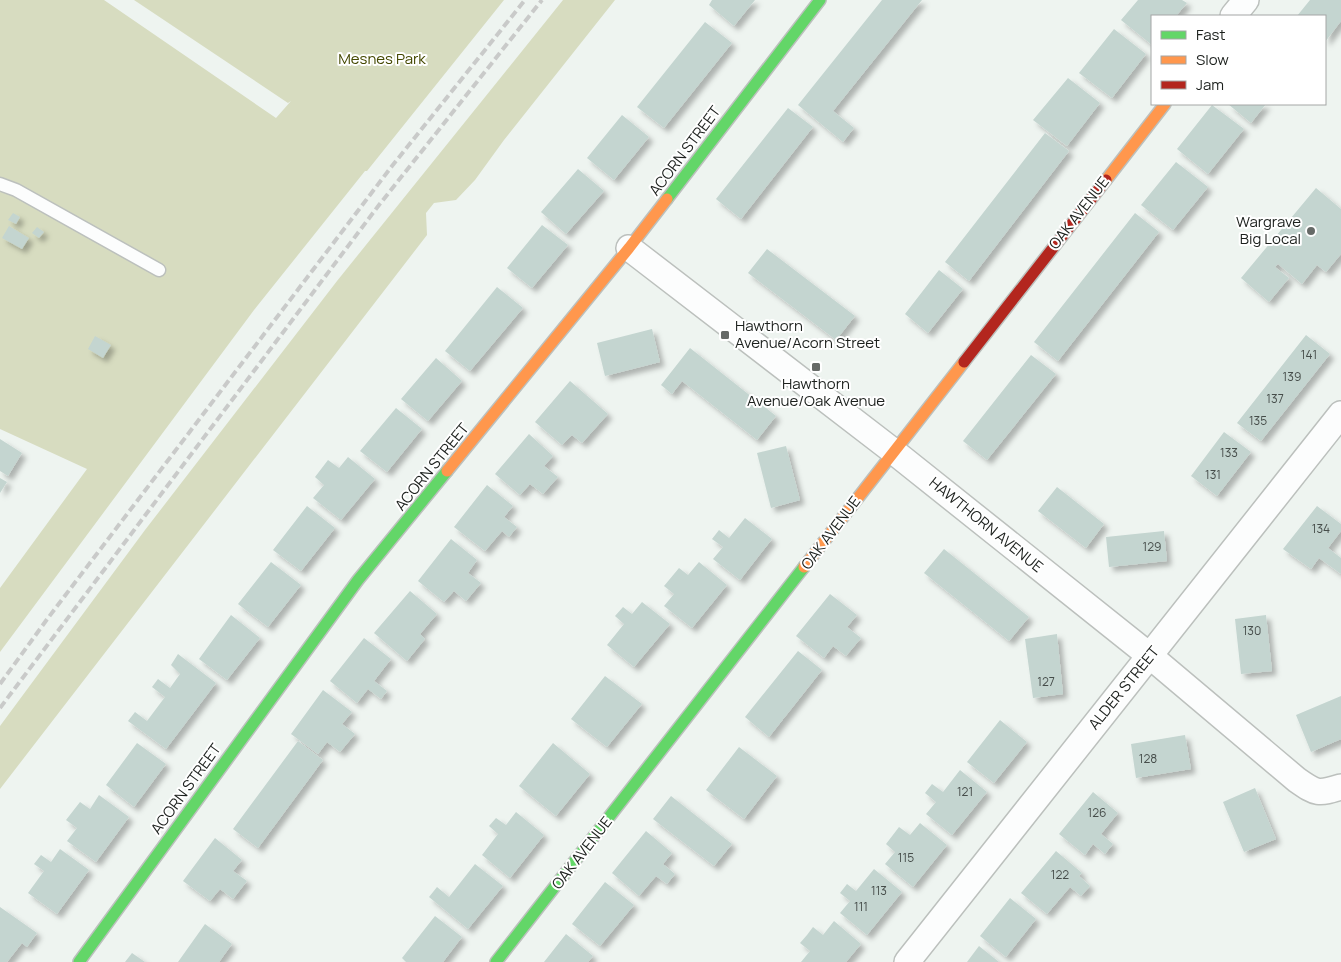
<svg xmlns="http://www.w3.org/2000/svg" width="1341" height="962" font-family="Manrope,sans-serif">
<defs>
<filter id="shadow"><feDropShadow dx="4.5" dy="4.5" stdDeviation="2.5" flood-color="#0004"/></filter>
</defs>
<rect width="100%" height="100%" fill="#eef4f0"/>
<path fill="#d7dcc0" d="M0,0H104L276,118L291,101L288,103L134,0H504L367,171H365L254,310L0,652V588L87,469L0,429Z
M563,0H615L504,140L475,180L456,200L434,203L426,213L427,235L0,789V726L145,530L337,281Z"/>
<path fill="#c4d5d0" filter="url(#shadow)" d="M712,0H755L734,26L709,5Z
M882,0H922L833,111L854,128L843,142L798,105Z
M1138,0H1182L1187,3L1176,16H1152V45L1121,20Z
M1310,0H1341V21L1325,42V16H1297Z
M705,22L732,43L664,128L637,107Z
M1114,29L1146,54L1112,98L1079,73Z
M1068,78L1100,103L1067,146L1033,120Z
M1228,104H1266L1251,123Z
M1212,105L1244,129L1208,174L1177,149Z
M788,108L813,127L741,219L716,199Z
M622,115L649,137L614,180L587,158Z
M1045,133L1069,151L969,281L945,262Z
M1176,162L1208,187L1173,230L1141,205Z
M578,169L604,191L566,234L541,212Z
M1316,188L1341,209V254L1326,272L1317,265L1302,284L1278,264L1275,267L1289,278L1269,302L1241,278Z
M13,213L20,217L16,224L8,220Z
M1135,213L1159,232L1058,361L1034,342Z
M542,225L568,245L532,288L507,268Z
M9,226L29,238L22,249L2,238Z
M37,227L44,232L39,238L32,233Z
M767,249L855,316L836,340L748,273Z
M939,270L963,289L928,333L905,314Z
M497,287L523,308L470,371L445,351Z
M652,329L660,362L605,376L597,343Z
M1306,335L1330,354L1261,441L1237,423Z
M95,336L111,345L103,358L88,349Z
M690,348L776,416L757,440L682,381L672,394L661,385Z
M1031,355L1056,374L987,460L963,441Z
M436,358L462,381L428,421L401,399Z
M570,381L608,414L582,443L572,435L562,445L535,422Z
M396,408L422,429L387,472L360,451Z
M1224,432L1251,452L1217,496L1191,476Z
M529,434L553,456L544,466L558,477L543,494L530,484L520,495L495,474Z
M0,439L22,453L8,476L0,471Z
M786,446L800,500L771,508L757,453Z
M348,457L375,479L341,520L313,498L324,485L315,477L328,460L339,468Z
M0,478L7,482L0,493Z
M487,485L513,506L504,517L517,527L509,537L502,531L485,551L454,527Z
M1057,487L1104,524L1086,548L1038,511Z
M307,506L335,528L301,571L273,550Z
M1317,506L1341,524V531L1328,548L1341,558V574L1319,558L1311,569L1283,549Z
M745,518L772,539L740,580L713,559L723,547L712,539L719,530L729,538Z
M1164,531L1167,561L1109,567L1106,537Z
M451,539L477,560L468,573L481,583L466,601L454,591L444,602L418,581Z
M944,549L1029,617L1009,641L924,573Z
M271,562L301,585L268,627L238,604Z
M699,562L727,585L692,628L664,606L674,594L664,586L679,568L688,575Z
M410,591L437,614L420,634L425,639L407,661L374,633Z
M830,594L857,615L847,627L861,638L846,656L833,646L824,658L796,636Z
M642,602L670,624L634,667L607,645L624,624L615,616L623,607L632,614Z
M231,615L260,638L227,680L199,659Z
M1266,615L1272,671L1241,674L1235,619Z
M1057,634L1063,694L1033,698L1025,639Z
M364,638L391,659L374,681L387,691L381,699L368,689L357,703L330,681Z
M798,651L822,670L769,737L745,717Z
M178,654L216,683L166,749L128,721L135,712L147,721L165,697L152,687L158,679L170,688L180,674L171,665Z
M605,676L642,704L607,747L571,719Z
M323,690L352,712L342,724L355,734L340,752L327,742L318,754L291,734Z
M1341,696V739L1311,752L1296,715Z
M1000,720L1027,742L994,783L967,762Z
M1185,735L1191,769L1136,778L1131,744Z
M298,741L323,760L258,848L233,829Z
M137,743L166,764L134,807L106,785Z
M553,743L590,774L556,816L519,786Z
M739,747L777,776L744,819L706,790Z
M960,770L987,792L952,835L926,814L936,802L925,793L932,784L943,792Z
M1255,788L1276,839L1244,852L1223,802Z
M1093,792L1118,813L1101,834L1113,844L1105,854L1093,844L1085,855L1059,834Z
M99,795L129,817L96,862L67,841L77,828L66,820L80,802L90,809Z
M671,796L732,844L714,866L653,819Z
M516,812L544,835L510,878L482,855L498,834L489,826L496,818L506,825Z
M920,823L947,845L913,887L885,864L895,852L886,844L899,827L910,835Z
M646,831L672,853L663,864L675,874L667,884L656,876L639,896L612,873Z
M215,838L242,860L233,871L247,881L233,899L220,889L210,901L183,881Z
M60,849L89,870L57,914L28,893L44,871L34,864L41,855L51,862Z
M1056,851L1082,873L1079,876L1090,886L1081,896L1070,887L1047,914L1021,893Z
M475,864L503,886L468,929L429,897L437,887L449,897Z
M874,869L902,892L867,935L840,913L850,901L840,893L847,884L856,891Z
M605,882L634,905L600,946L572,924Z
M1010,898L1036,919L1006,957L980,936Z
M0,907L37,933L27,947L22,943L7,962H0Z
M435,916L462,937L443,962H406L402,958Z
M834,921L861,944L846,962H801L810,951L800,943L807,935L813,927L823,935Z
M205,924L232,944L219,962H178Z
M566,934L593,956L588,962H544Z
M979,946L999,962H967Z
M132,953L145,962H125Z"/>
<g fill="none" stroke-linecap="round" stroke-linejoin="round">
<g stroke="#bcc0bd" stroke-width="15">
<path id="lane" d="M0,184L16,190L159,270"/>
</g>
<g stroke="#bcc0bd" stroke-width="28">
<path id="street" d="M1233,16L1246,0
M629,248L893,451L1150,656L1297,780C1317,794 1318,794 1341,787
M907,962L1341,414"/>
</g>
<g stroke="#bcc0bd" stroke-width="14">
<path id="fast" d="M667,199L820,0
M79,962L358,580L447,471
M496,962L804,567"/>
</g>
<g stroke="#bcc0bd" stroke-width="14">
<path id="slow" d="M1106,180L1165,104
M447,471L629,248L667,199
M804,567L964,362"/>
</g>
<g stroke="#bcc0bd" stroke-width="14">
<path id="jam" d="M964,362L1106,180"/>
</g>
<use href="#lane" stroke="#fcfdfd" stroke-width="12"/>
<use href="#street" stroke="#fcfdfd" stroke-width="25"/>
<use href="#fast" stroke="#63d668" stroke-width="11"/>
<use href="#slow" stroke="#ff974d" stroke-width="11"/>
<use href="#jam" stroke="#b3261e" stroke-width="11"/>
<path stroke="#c9cac9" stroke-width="4" stroke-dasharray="8 4" stroke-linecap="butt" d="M0,684L48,618L392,166L525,0
M0,708L379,205L542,0"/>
</g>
<g fill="#666a67" stroke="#fff" stroke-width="2">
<circle cx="1311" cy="231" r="5"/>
<rect x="720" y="330" width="10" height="10" rx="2.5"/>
<rect x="811" y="362" width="10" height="10" rx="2.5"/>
</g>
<g text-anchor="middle" stroke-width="4" stroke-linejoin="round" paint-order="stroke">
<g font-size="12" fill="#464d4a">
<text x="1309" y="359">141</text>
<text x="1292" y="381">139</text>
<text x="1275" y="403">137</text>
<text x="1258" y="425">135</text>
<text x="1229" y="457">133</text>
<text x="1213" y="479">131</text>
<text x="1321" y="533">134</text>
<text x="1152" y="551">129</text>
<text x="1252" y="635">130</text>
<text x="1046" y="686">127</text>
<text x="1148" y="763">128</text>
<text x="965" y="796">121</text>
<text x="1097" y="817">126</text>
<text x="906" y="862">115</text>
<text x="1060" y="879">122</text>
<text x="879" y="895">113</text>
<text x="861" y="911">111</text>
</g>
<g font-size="15" fill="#444800" stroke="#fff">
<text x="382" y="64">Mesnes Park</text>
</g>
<g font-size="15" fill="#1c201d" stroke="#fff">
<text transform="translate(685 151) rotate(-53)" y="5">ACORN STREET</text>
<text transform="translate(1079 213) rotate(-52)" y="5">OAK AVENUE</text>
<text transform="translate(432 467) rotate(-51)" y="5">ACORN STREET</text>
<text transform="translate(986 525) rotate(39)" y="5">HAWTHORN AVENUE</text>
<text transform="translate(831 533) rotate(-53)" y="5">OAK AVENUE</text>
<text transform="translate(1124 688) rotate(-51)" y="5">ALDER STREET</text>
<text transform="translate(186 789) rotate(-54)" y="5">ACORN STREET</text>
<text transform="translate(582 853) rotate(-52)" y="5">OAK AVENUE</text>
</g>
<g font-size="15" fill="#1c201d" stroke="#fff" text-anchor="end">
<text x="1301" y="227">Wargrave<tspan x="1301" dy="17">Big Local</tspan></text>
<text x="735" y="331" text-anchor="start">Hawthorn<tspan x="735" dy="17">Avenue/Acorn Street</tspan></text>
<text x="816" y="389" text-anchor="middle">Hawthorn<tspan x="816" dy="17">Avenue/Oak Avenue</tspan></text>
</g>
</g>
<rect x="1151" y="15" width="175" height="90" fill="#ffffff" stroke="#a4a6a5"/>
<rect x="1161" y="31" width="25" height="8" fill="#63d668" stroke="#a4a6a5"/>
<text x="1196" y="40" font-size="15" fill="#1c201d">Fast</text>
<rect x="1161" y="56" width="25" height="8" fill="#ff974d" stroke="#a4a6a5"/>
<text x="1196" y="65" font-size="15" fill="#1c201d">Slow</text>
<rect x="1161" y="81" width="25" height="8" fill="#b3261e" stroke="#a4a6a5"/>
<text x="1196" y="90" font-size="15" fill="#1c201d">Jam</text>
</svg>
